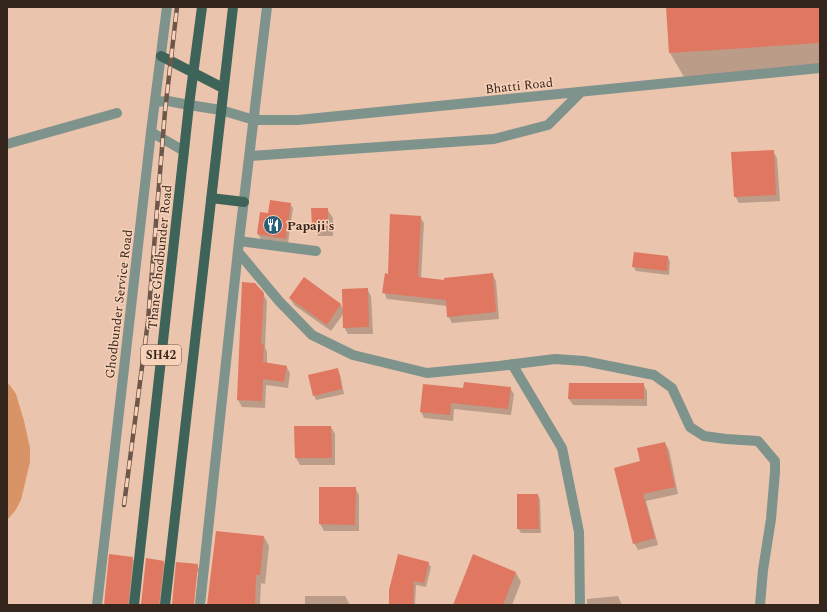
<svg xmlns="http://www.w3.org/2000/svg" width="827" height="612" font-family="Spectral,serif">
<rect width="100%" height="100%" fill="#eac4ac"/>
<path fill="#d89467" d="M9,384L16,394L24,421L30,448V462L21,500L15,511L7,520V385Z"/>
<path fill="#0003" d="M820,7V68L684,77L670,53Z
M773,151L777,158L780,201L739,203L735,196Z
M290,204L293,208L288,243L261,239L258,234L261,213L269,214Z
M327,209L333,218V236H318L313,227Z
M420,217L424,223L421,279L445,282L492,274L496,281L499,319L452,323L448,316L447,306L387,299L384,292L389,275Z
M668,257L670,262L669,275L636,271L633,266Z
M243,283L263,294L267,301L265,347L267,352V363L286,366L290,373L288,388L266,385L265,408L242,407L238,400Z
M367,289L371,296L373,334H348L344,327V313L331,331L294,305L290,298L341,305L343,309Z
M337,370L340,374L344,394L316,400L314,395Z
M643,384L647,391V406L573,405L569,399Z
M510,388L514,394L511,415L454,409L453,421L424,418L421,412L464,389Z
M331,427L335,434V465H300L296,458Z
M665,443L669,450L678,494L646,501L658,545L638,550L634,543L641,462Z
M355,488L359,495V531H324L320,524Z
M538,495L540,499L541,533H521L518,528Z
M264,537L269,546L265,584L261,583L260,605H208Z
M132,558L137,567L133,605H105Z
M163,561L168,570L164,605H141Z
M428,563L431,567L426,587L416,585L415,605H390Z
M197,565L202,574L199,605H195L198,572H196L193,605H173Z
M516,573L521,582L512,605H454Z
M305,596H345L350,605H305Z
M618,596L622,605H587V599Z"/>
<path fill="#e07760" d="M666,7H820V43L669,53Z
M774,150L776,195L734,197L731,152Z
M270,200L291,203L286,239L257,234L260,212L268,213Z
M311,208H328V227H312Z
M390,214L421,216L418,277L444,280V278L493,273L496,312L447,317L446,300L382,293L385,273L388,274Z
M634,252L668,256L667,271L632,267Z
M304,277L341,304L327,325L289,298Z
M242,282L255,283L264,293L261,344H264L263,362L287,366L284,382L263,379L262,401L237,400Z
M368,288L369,327L343,328L342,289Z
M338,368L342,389L313,396L308,375Z
M464,382L511,387L508,409L451,403L450,415L420,412L423,384L463,388Z
M569,383H644V399H568Z
M294,426H331L332,458H295Z
M665,442L675,487L643,494L655,538L633,544L614,468L640,461L637,448Z
M319,487H356L355,525L319,524Z
M517,494H538L539,529H517Z
M216,531L264,536L260,575H256L255,605H207Z
M109,554L133,557L128,605H104Z
M398,554L429,562L424,583L414,581L413,605H389V590Z
M473,554L516,572L503,605H453Z
M146,558L164,561L159,605H141Z
M176,562L198,564L194,605H172Z"/>
<g fill="none" stroke-linecap="round" stroke-linejoin="round">
<path stroke="#7f938d" stroke-width="10" d="M155,102L168,101L189,105L221,110L254,120H298L820,68
M151,132L184,151
M7,144L117,113
M250,156L494,139L548,125L581,92
M239,241L316,251
M239,253L279,301L312,335L353,355L427,373L499,366L555,359L584,361L654,375L672,388L690,427L704,436L726,439L758,441L775,461V472L771,519L763,570L760,605
M512,364L562,448L579,532L580,605
M97,605L151,132L167,7
M200,605L239,241L267,7"/>
<path stroke="#3e6358" stroke-width="10" d="M161,56L223,88
M211,198L244,202
M134,605L189,105L202,7
M165,605L233,7"/>
<g stroke="#6d574a" stroke-width="4.5">
<path id="rail" d="M124,505L148,321L165,111L177,7"/>
</g>
<use href="#rail" stroke="#f8d1b9" stroke-width="3" stroke-dasharray="9" stroke-linecap="butt"/>
</g>
<defs>
<g id="restaurant-disc" transform="scale(1)"><circle r="9.5" fill="#285e79" stroke="#f8d1b9"/><path d="M-5-6h1v4h1v-4h1v4h1v-4h1v5L-1.5 .5V6h-2V.5L-5-1ZM5-6V6H3V1.5H1.5Q1.5-4 5-6Z" fill="#fff"/></g>
</defs>
<g fill-rule="evenodd">
<use href="#restaurant-disc" x="273" y="225"/>
</g>
<g text-anchor="middle" stroke-width="3" stroke-linejoin="round" paint-order="stroke">
<rect fill="#f8d1b9" stroke="#6f594c" stroke-width="1" x="141" y="345" width="40" height="20" rx="3"/>
<g font-size="12" font-weight="bold" fill="#34261d">
<text x="161" y="359">SH42</text>
</g>
<g font-size="13" fill="#34261d" stroke="#f8d1b9">
<text transform="translate(519 85) rotate(-6)" y="5">Bhatti Road</text>
<text transform="translate(159 257) rotate(-84)" y="5">Thane Ghodbunder Road</text>
<text transform="translate(118 304) rotate(-83)" y="5">Ghodbunder Service Road</text>
</g>
<g font-size="13" font-weight="bold" fill="#34261d" stroke="#f8d1b9" text-anchor="start">
<text x="287" y="230">Papaji's</text>
</g>
</g>
<rect width="827" height="612" fill="none" stroke="#34261d" stroke-width="16"/>
</svg>
